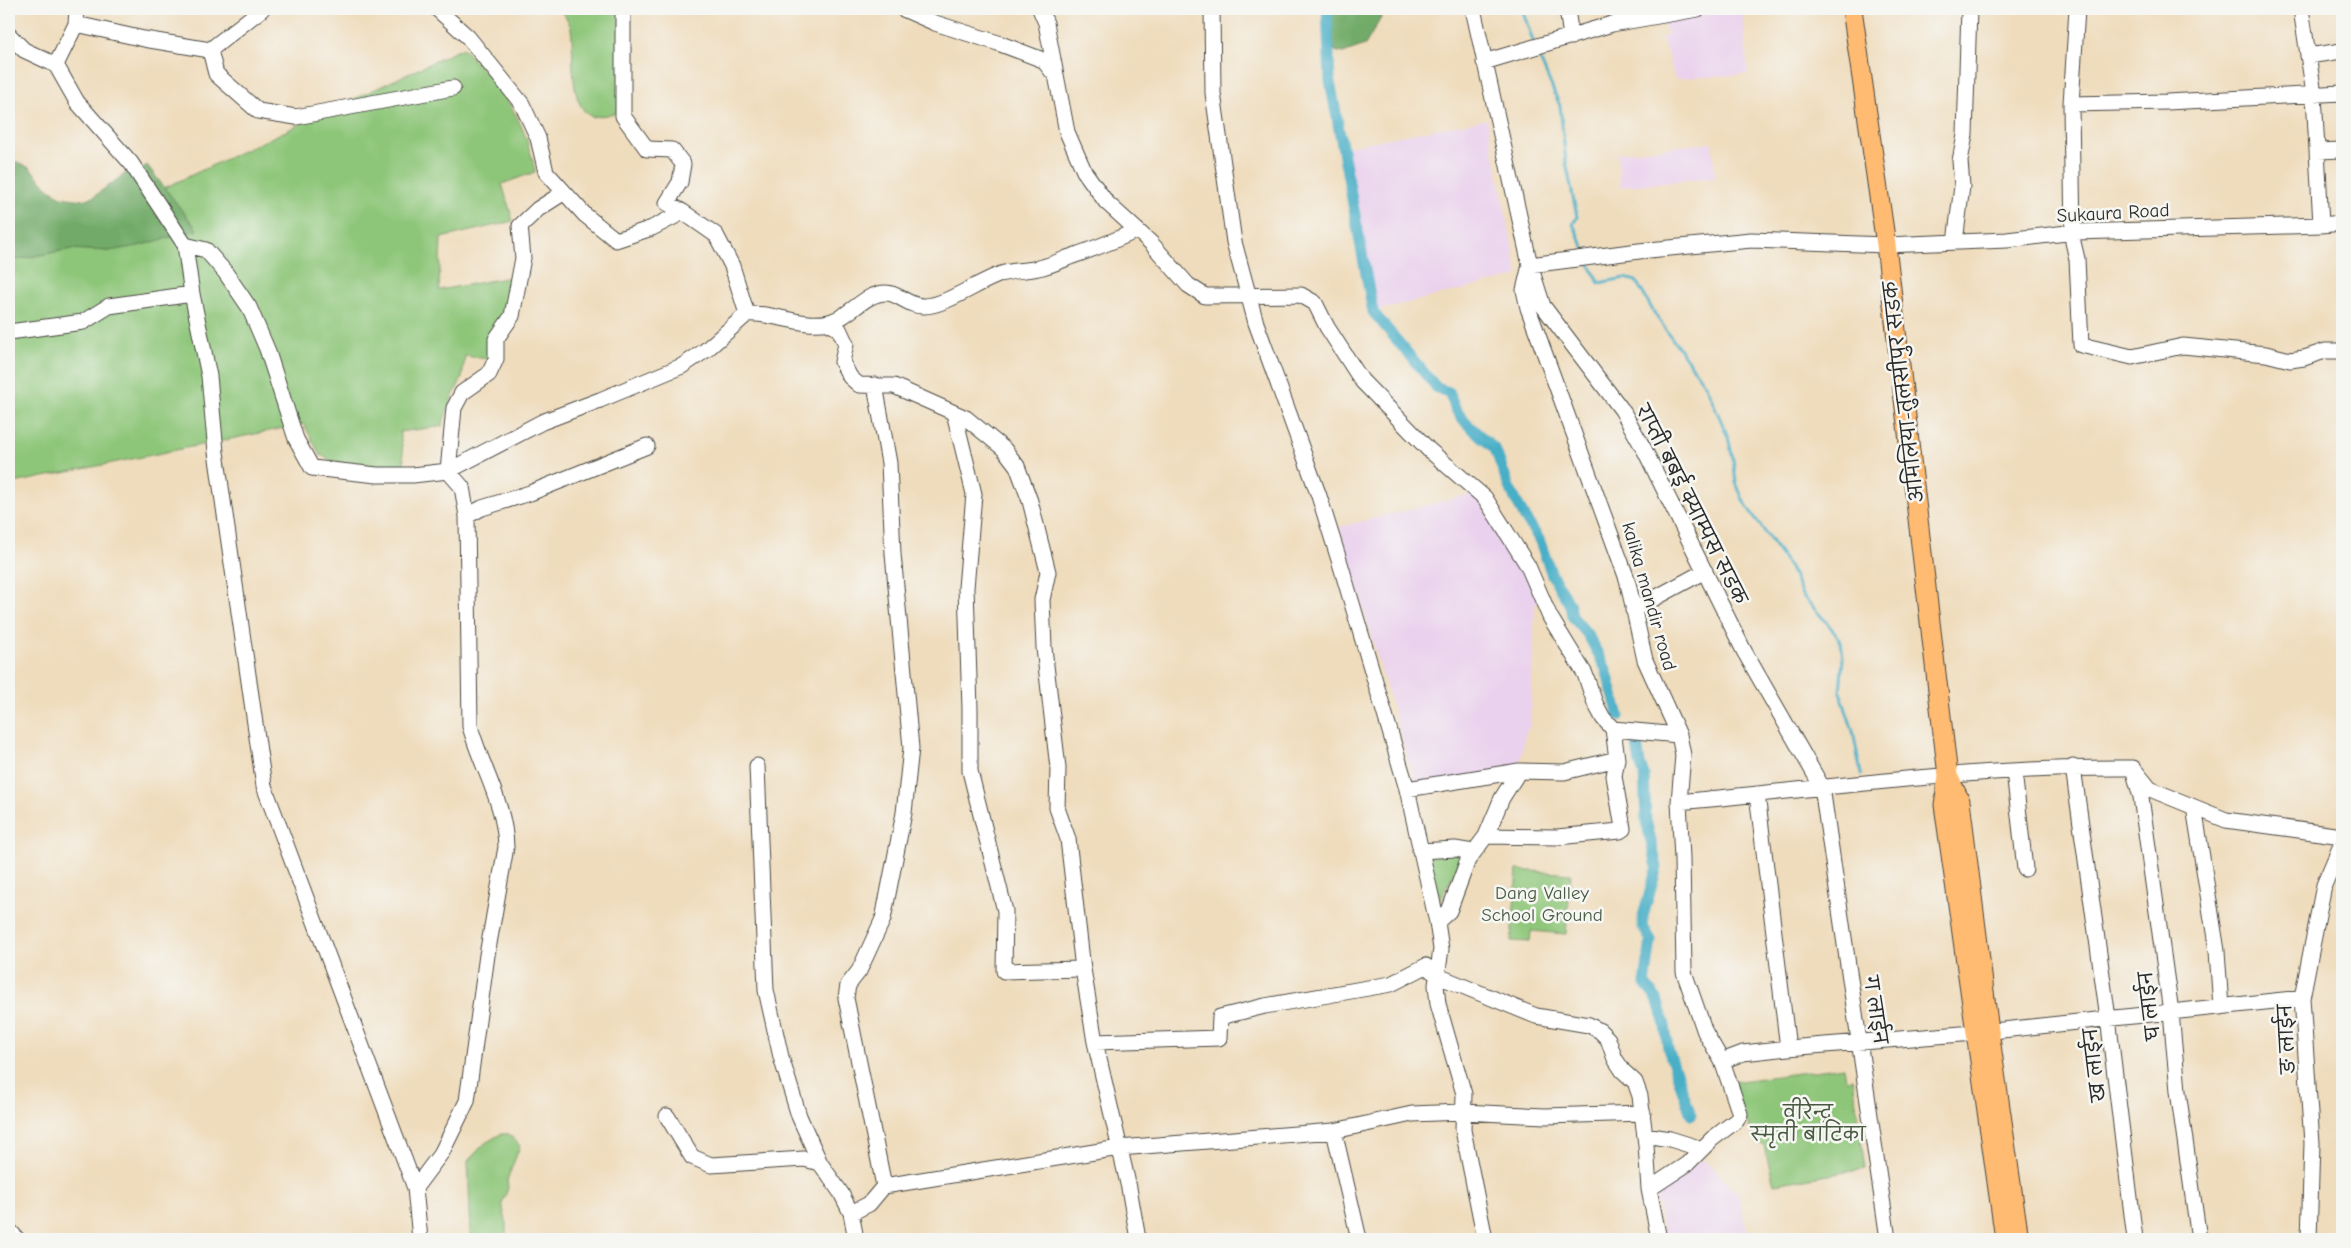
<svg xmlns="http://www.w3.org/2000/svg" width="2351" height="1248" font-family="'Comic Neue','Playpen Sans Deva',sans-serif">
<rect width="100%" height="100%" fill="#f6f6f2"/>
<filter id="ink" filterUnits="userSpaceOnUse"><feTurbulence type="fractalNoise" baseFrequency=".02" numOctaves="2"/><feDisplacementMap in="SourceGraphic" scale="10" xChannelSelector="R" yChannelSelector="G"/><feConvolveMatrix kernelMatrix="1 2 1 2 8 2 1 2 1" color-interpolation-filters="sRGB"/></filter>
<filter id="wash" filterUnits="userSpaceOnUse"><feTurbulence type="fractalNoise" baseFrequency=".0096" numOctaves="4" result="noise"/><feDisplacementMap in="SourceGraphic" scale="20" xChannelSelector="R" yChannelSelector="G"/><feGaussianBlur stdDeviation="1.12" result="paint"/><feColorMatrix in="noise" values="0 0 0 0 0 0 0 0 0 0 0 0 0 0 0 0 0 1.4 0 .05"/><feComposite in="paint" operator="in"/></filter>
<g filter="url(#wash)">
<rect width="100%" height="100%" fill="#efdcbc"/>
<path fill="#ead1ed" d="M1734,9H1742L1748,74L1675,79L1662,37L1668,35L1662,18Z
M1487,119L1518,276L1374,311L1345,147Z
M1712,143L1715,177L1620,187L1617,153Z
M1476,493L1540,601L1535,603L1530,725L1525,735L1519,767L1416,786L1339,527Z
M1703,1159L1737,1192L1747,1231L1717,1239H1665L1655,1189Z"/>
<path fill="#8ec679" stroke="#5c7852" d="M561,9H623L620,107L614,114L592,117C567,105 575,52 571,29C570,22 564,15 561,9Z
M463,48C501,91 524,113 535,172L502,184L513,221L441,238L439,290L511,277V298L490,346L488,359L465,356L462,378L451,400L442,426L400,432L405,468L335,462L320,455L304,424L9,484V261L71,249L109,251L197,229L164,188Z
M1466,853L1437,904L1427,854Z
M1517,870L1571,874L1566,934L1531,931L1530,942L1511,941Z
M1844,1067L1846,1080L1853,1079L1865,1169L1774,1184L1764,1147L1753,1134L1741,1111L1733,1082Z
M501,1134H509L520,1146L507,1180L508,1188L502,1204L506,1221V1239H471L468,1161L485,1143Z"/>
<path fill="#72ab69" stroke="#4e6b4a" d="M1332,9H1379L1381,18L1365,45L1343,53L1335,51L1333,43Z
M14,161L30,168L47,187L61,197L82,200L93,197L129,171L140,170L147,165L197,230L138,246L109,251L71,249L9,261V163Z"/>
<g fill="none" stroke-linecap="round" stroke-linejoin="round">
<path stroke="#48afc7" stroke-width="3" d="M1522,9L1533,41
M1537,52L1560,106L1566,162L1577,217L1573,224L1584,248
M1589,263L1599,283L1625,278L1636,281L1656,316L1706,386L1728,437L1733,459L1736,483L1744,502L1790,568L1802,595L1829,625L1841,642L1843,658L1840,692L1853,731L1861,774"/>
<path stroke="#48afc7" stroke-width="11" d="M1327,9L1330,81L1373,312L1437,388L1449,392L1456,410L1466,423L1495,449L1509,487L1525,518L1539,539L1552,575L1570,605L1572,616L1588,635L1606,669L1619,716
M1637,744L1640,764L1644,774L1646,820L1657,867L1643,916V927L1651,940L1645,984L1657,999L1665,1025L1668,1049L1691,1115"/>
</g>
</g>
<g filter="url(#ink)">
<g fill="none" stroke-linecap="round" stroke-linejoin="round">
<g stroke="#484641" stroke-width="17">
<path id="minor" d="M437,9L468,37L522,104L538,138L546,172L585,215L616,240L652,228L683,212L716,235L732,266L747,314
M623,9V116L647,149L672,150L683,164L680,182L667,203L683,212
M903,9L935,23L998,43L1043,60L1055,75
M1040,9L1046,23L1067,132L1084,171L1106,202L1151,243L1188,285L1205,296L1301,295L1315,303L1327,327L1362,381L1429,450L1485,498L1528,566L1550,617L1585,674L1595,703L1603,718L1613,729L1679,735
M1212,9L1213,93L1234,242L1256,323L1319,496L1340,563L1407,789L1437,922L1441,949L1436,985L1438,1004L1464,1094L1463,1130L1485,1239
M1473,9L1530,265L1543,306L1622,410L1645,451L1744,651L1822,787L1888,1239
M1567,9L1571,37
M2077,9L2071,104L2073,242L2077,259L2081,345L2132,357L2183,346L2266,354L2290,360L2304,358L2325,351H2342
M2301,9L2314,94L2321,225
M76,24L144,39L210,50L262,9
M9,35L24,50L56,65L77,102L131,163L185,245L192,294L209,376L216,452L264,786L415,1188L420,1239
M210,50L216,74L258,111L296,117L453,88
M2308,56L2342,51
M1484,62L1612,24L1698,9
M56,65L76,24L77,9
M2071,104L2167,102L2342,93
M2318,151L2342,150
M1955,242L1962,186L1960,161L1965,135L1969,9
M185,245L206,250L225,272L249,307L267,349L296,439L312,468L377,475H413L448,471L542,422L600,400L682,366L706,350L747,314C774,312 801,328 829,322C849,318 864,293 886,293C899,293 909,307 924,306C945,306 978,282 1001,274C1012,270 1026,271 1038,268C1049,266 1060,261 1070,257C1093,249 1115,241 1137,230
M828,323L839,329L846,344L842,362L850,377L859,385L894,386L966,418L1004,449L1017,466L1030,501L1048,572L1042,600L1044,648L1058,768L1057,808L1068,839L1083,969L1095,1042L1129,1188L1138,1239
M9,332L83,322L109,306L192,294
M954,413L974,494L966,588L970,709V771L1005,911L1004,971L1083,969
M467,516L482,508L530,493L647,446
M1633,610L1705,571
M757,766L766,990L781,1057L799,1116L820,1163
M2073,767L2108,1018L2135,1239
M2014,771L2025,869
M2135,776L2141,797L2171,1012L2178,1091L2199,1239
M1407,789L1519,771L1564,772L1617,759L1613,729
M1757,794L1788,1048
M1679,802C1830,788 1981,766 2133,768L2150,789L2226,820L2342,836
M2194,807L2217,951L2221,1007
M1486,836L1557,837L1620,831L1623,829L1622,822L1614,776L1617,759
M1420,851L1455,849L1473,852
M1437,922L1449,911L1468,860L1486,836L1502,798L1519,771
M1095,1042L1219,1038L1220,1017L1265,1006L1391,984L1426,966L1438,976L1536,1016L1589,1025L1600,1031L1608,1039L1615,1059L1623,1071L1635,1082L1640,1096L1646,1145L1649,1189L1659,1239
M1722,1061L1743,1053L1788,1048L1974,1033L2302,998
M667,1116L692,1157L711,1165L804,1159L820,1163L841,1193L851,1213
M1334,1131L1359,1239
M1645,1135L1670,1139L1702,1149
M884,1186L1119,1148L1334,1131L1412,1114L1462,1112L1545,1116L1643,1113
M415,1188L442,1152L467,1101L487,955L506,847C505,803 481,767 470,726L467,516L462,487L448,471L454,408L462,393L489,374L496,359V339L512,316L523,258L520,226L538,209L563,193
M1649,1189L1687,1164L1712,1139L1737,1120L1740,1114L1722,1061L1705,1032L1684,972L1682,858L1679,802L1683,755L1679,735L1645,660L1627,579L1528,308L1524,290L1530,265L1639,251L1751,240L1886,245L2007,240L2075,232L2321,225L2342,223
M9,1230L17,1239
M856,1239L851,1213L869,1204L884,1186L846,998L848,985L859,971L883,919L904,813L911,748L893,554L889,463L875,385
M2309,1239L2312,1143L2302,998L2324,885L2342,843"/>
</g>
<g stroke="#484641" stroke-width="21">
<path id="major" d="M1852,9L1886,245L1948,776L1944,805L2005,1239
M1948,776L1960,801L1989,1031L2019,1239"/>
</g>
<use href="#minor" stroke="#fff" stroke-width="15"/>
<use href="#major" stroke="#ffbb71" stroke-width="19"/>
</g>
</g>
<g text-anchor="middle" stroke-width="5" stroke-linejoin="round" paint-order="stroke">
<g font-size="19" fill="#2b2b2b" stroke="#f6f6f2">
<text transform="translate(2113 212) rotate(-3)" y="7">Sukaura Road</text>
<text transform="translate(1903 392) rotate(-97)" y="7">अमिलिया-तुलसीपुर सडक</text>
<text transform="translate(1692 504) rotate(63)" y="7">राप्ती बबई क्याम्पस सडक</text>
<text transform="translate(1650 596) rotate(74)" y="7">kalika mandir road</text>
<text transform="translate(2149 1006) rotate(-97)" y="7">घ लाईन</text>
<text transform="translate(1876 1010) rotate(81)" y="7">ग लाईन</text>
<text transform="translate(2286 1039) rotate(-93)" y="7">ङ लाईन</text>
<text transform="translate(2094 1065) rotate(-97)" y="7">ख लाईन</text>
</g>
<g font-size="19" fill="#495a42" stroke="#f6f6f2">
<text x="1542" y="899">Dang Valley<tspan x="1542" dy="22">School Ground</tspan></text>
<text x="1808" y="1119">वीरेन्द्र<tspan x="1808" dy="22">स्मृती बाटिका</tspan></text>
</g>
</g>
<rect width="2351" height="1248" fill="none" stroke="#f6f6f2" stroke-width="30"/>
</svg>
